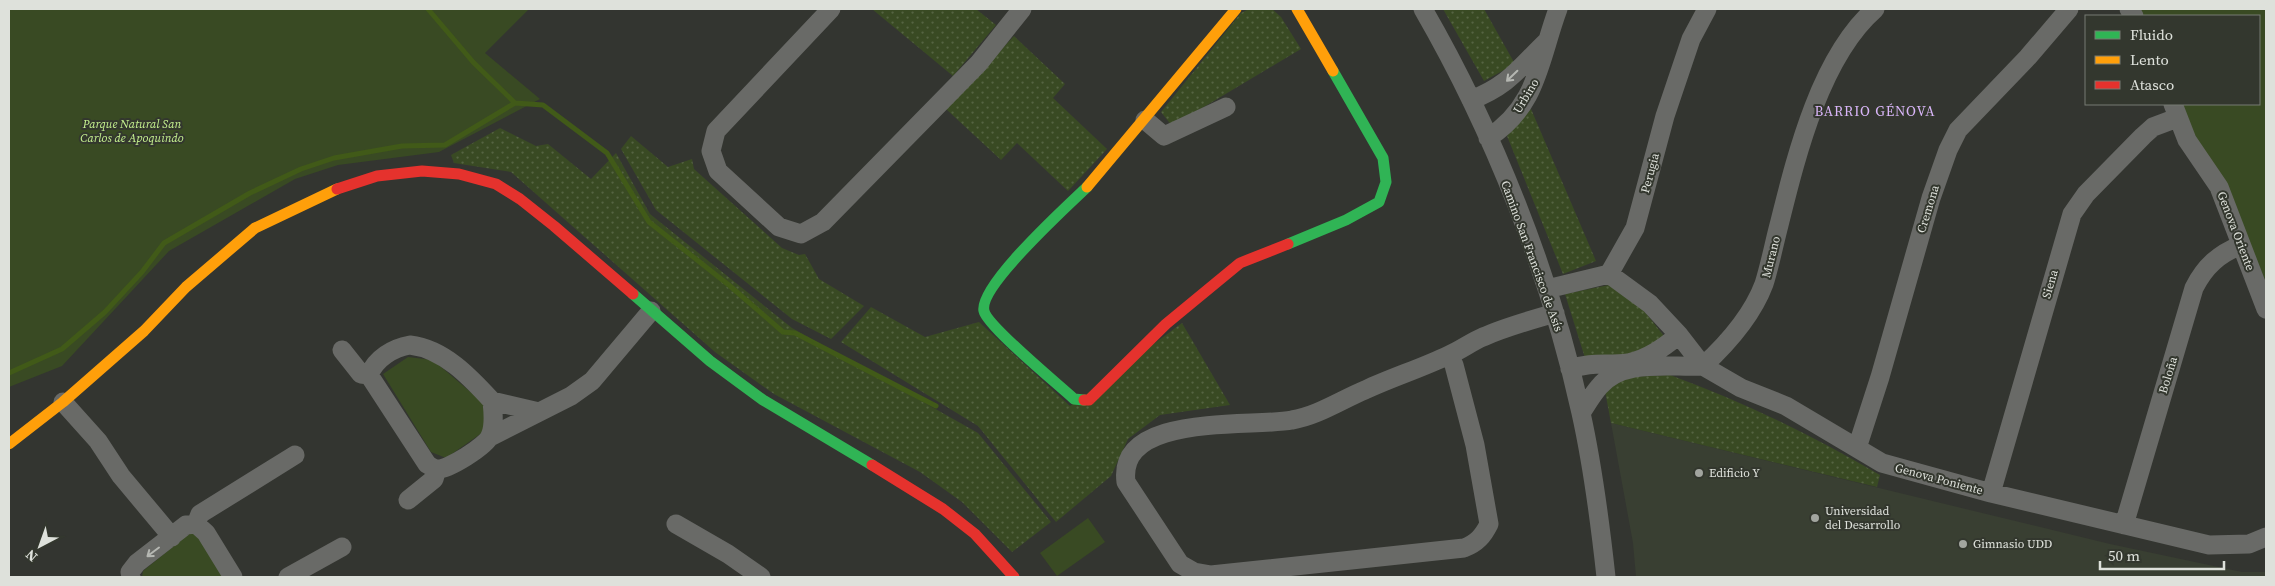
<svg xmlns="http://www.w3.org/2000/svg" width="2275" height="586" font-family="'Source Serif 4',serif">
<defs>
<pattern id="grass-dots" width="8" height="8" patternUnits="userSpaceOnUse" patternTransform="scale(1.25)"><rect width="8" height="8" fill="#394a23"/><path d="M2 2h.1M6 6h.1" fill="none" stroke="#556442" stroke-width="1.8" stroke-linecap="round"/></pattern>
</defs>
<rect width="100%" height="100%" fill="#333530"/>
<path fill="#393f32" d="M1611,423L2110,544L2242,572H2266V577H1636L1633,543Z"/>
<path fill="url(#grass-dots)" d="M872,9H976L996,25L953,76Z
M1249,9H1272L1281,17L1301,49L1172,126L1161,112L1241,13Z
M1443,9H1484L1515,64L1484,81Z
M1014,36L1065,84L1053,98L1107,149L1068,191L1017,143L1001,160L946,109Z
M1531,109L1596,261L1563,274L1507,136Z
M500,128L536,146L548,144L591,179L616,153L650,214L792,328L978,433L1051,522L1012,552L962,502L920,472L774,394L715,352L511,172L454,163L451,155Z
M631,136L668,167L692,159L694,169L782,248L799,255L805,254L819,279L864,306L831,339L792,319L656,210L621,149Z
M1609,285L1641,307L1664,336L1641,353L1585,358L1565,294Z
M871,307L925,337L979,322L1070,406L1182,323L1230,405L1160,415L1128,439L1111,476L1056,522L978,426L841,342Z
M1670,375C1744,402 1812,435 1880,475L1877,487L1611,423L1605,391L1628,377Z"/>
<path fill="#394a23" d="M9,9H529L485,53L540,99L439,152L338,165L295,179L169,251L62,366L9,387Z
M2137,9H2266V282C2241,220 2203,165 2178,104H2259V16H2142Z
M408,357L433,360L488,407L486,430L446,458L431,452L383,374Z
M1088,518L1105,542L1057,576L1040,553Z
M190,533L200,536L226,577H142L143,571Z"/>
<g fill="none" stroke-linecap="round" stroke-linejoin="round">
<path stroke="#415a18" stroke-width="5" d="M428,9L473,62L515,103
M9,373L62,349L105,312L142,272L164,243L250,193L301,169L334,158L402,146L445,145L515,103L543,105L607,153L649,222L730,286L783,332L795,333L936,406"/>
<path stroke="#696a67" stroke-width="19" d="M831,9L716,131L711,151L718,171L779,227L801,234L823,222L979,63L1022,9
M1423,9C1493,130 1551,276 1581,413C1593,467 1600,522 1606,577
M2129,9L2134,16
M1471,100C1509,85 1518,69 1546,42
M2173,104L2187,140L2219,187L2266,309
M1145,120L1164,136L1226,107
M1488,138C1538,106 1539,60 1558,9
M1609,274L1650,304L1679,335L1703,366L1741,388L1786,406L1882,463L1991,493L2209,545L2249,544L2266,537
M1547,289L1609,274L1635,228L1665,116L1691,39L1707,9
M410,345C444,349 470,377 492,401C493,411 495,426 490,436C486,446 448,470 437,469C434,469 430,466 427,464L369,375C376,358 393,348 410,345Z
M342,350L361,374L369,375
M1449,355L1454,365L1475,445L1489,524C1483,536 1477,543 1464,548L1211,575L1194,572L1180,564L1126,482C1117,412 1250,428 1292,420C1317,416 1341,400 1365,390C1393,377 1422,368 1449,355C1461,350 1471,342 1483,337C1505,327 1531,320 1555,313
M1570,369C1593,361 1606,366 1628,363C1648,359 1664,347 1679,335
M492,401L539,412
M63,402L98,441L121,476L172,537
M1581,413C1587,404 1592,395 1599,387C1623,358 1670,368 1703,366C1728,343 1752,316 1764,284C1770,265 1774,244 1779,225C1796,157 1820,57 1875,9
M490,437L571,396L592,381L651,311
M1857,448L1880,377L1931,198L1948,150L1958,130L2028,57L2069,9
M1991,493L2072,214L2086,194L2143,136L2153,127L2177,118
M408,500L434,479L437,469
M196,524L200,514L295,455
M676,524L728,554L761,577
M2124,525L2194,288C2205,266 2219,254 2241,245
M131,577L130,572L137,563L186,525L196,524L206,533L233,577
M288,577L342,547"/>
<path stroke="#30b455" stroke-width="11" d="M1288,244L1346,220L1379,202L1386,182L1383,158L1333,71
M633,294L710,361L763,400L872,465
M1084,400L1074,399C1059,385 987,326 984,311C978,287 1067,206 1087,187"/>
<path stroke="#ff9f0a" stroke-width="11" d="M1297,9L1333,71
M1087,187L1236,9
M9,444L63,402L144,331L186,287L255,228L337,189"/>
<path stroke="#e5322d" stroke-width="11" d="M337,189L377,176L422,171L459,174L496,184L520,199L554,226L633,294
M1084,400H1089L1166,324L1240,263L1288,244
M872,465L943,509L975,534L1014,577"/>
</g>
<defs><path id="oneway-shaft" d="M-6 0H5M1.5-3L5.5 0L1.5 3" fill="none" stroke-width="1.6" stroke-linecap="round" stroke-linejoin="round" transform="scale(1.25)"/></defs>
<g stroke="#b5b7b2">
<use href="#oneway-shaft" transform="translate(1512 76) rotate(136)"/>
<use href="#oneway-shaft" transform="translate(153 552) rotate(143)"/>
</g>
<g fill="#a2a59f" stroke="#33372e" stroke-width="2">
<circle cx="1699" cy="473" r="5"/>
<circle cx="1815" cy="518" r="5"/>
<circle cx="1963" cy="544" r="5"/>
</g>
<g text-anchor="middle" stroke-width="4" stroke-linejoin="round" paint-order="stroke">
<g font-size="12" fill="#dee1db" stroke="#33372e">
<text transform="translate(1526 96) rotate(-59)" y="4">Urbino</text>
<text transform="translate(1650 173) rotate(-75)" y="4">Perugia</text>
<text transform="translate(1928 209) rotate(-73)" y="4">Cremona</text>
<text transform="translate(2236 231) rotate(69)" y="4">Genova Oriente</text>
<text transform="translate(1532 256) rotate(70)" y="4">Camino San Francisco de Asís</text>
<text transform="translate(1771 257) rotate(-76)" y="4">Murano</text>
<text transform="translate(2050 284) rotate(-74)" y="4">Siena</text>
<text transform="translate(2168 375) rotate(-73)" y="4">Boloña</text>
<text transform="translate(1939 479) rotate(15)" y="4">Genova Poniente</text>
</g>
<g font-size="12" font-style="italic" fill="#c5f18f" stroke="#33372e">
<text x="132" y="128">Parque Natural San<tspan x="132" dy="14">Carlos de Apoquindo</tspan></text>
</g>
<g font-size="12" fill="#dee1db" stroke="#33372e" text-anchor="start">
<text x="1709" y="477">Edificio Y</text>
<text x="1825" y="515">Universidad<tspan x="1825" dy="14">del Desarrollo</tspan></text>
<text x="1973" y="548">Gimnasio UDD</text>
</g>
<g font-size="14" letter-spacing="1" fill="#d9b5f9" stroke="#33372e">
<text x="1875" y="116">BARRIO GÉNOVA</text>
</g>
</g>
<rect width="2275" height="586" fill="none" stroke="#dee1db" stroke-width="20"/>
<rect x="2085" y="15" width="175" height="90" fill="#33372e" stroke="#777b73"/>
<rect x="2095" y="31" width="25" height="8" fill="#30b455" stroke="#777b73"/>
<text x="2130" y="40" font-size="15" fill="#dee1db">Fluido</text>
<rect x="2095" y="56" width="25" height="8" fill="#ff9f0a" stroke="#777b73"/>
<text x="2130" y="65" font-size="15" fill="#dee1db">Lento</text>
<rect x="2095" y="81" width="25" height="8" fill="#e5322d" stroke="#777b73"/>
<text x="2130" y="90" font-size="15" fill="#dee1db">Atasco</text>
<g transform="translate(40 546) rotate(221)" stroke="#33372e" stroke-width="4" paint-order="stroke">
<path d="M0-4L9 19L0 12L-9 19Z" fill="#dee1db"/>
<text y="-8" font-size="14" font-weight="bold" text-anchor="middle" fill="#dee1db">N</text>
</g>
<path d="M2100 561v8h124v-8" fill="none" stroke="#dee1db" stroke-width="2.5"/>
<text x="2108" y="561" font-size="15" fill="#dee1db" stroke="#33372e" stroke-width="4" paint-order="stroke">50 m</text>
</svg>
